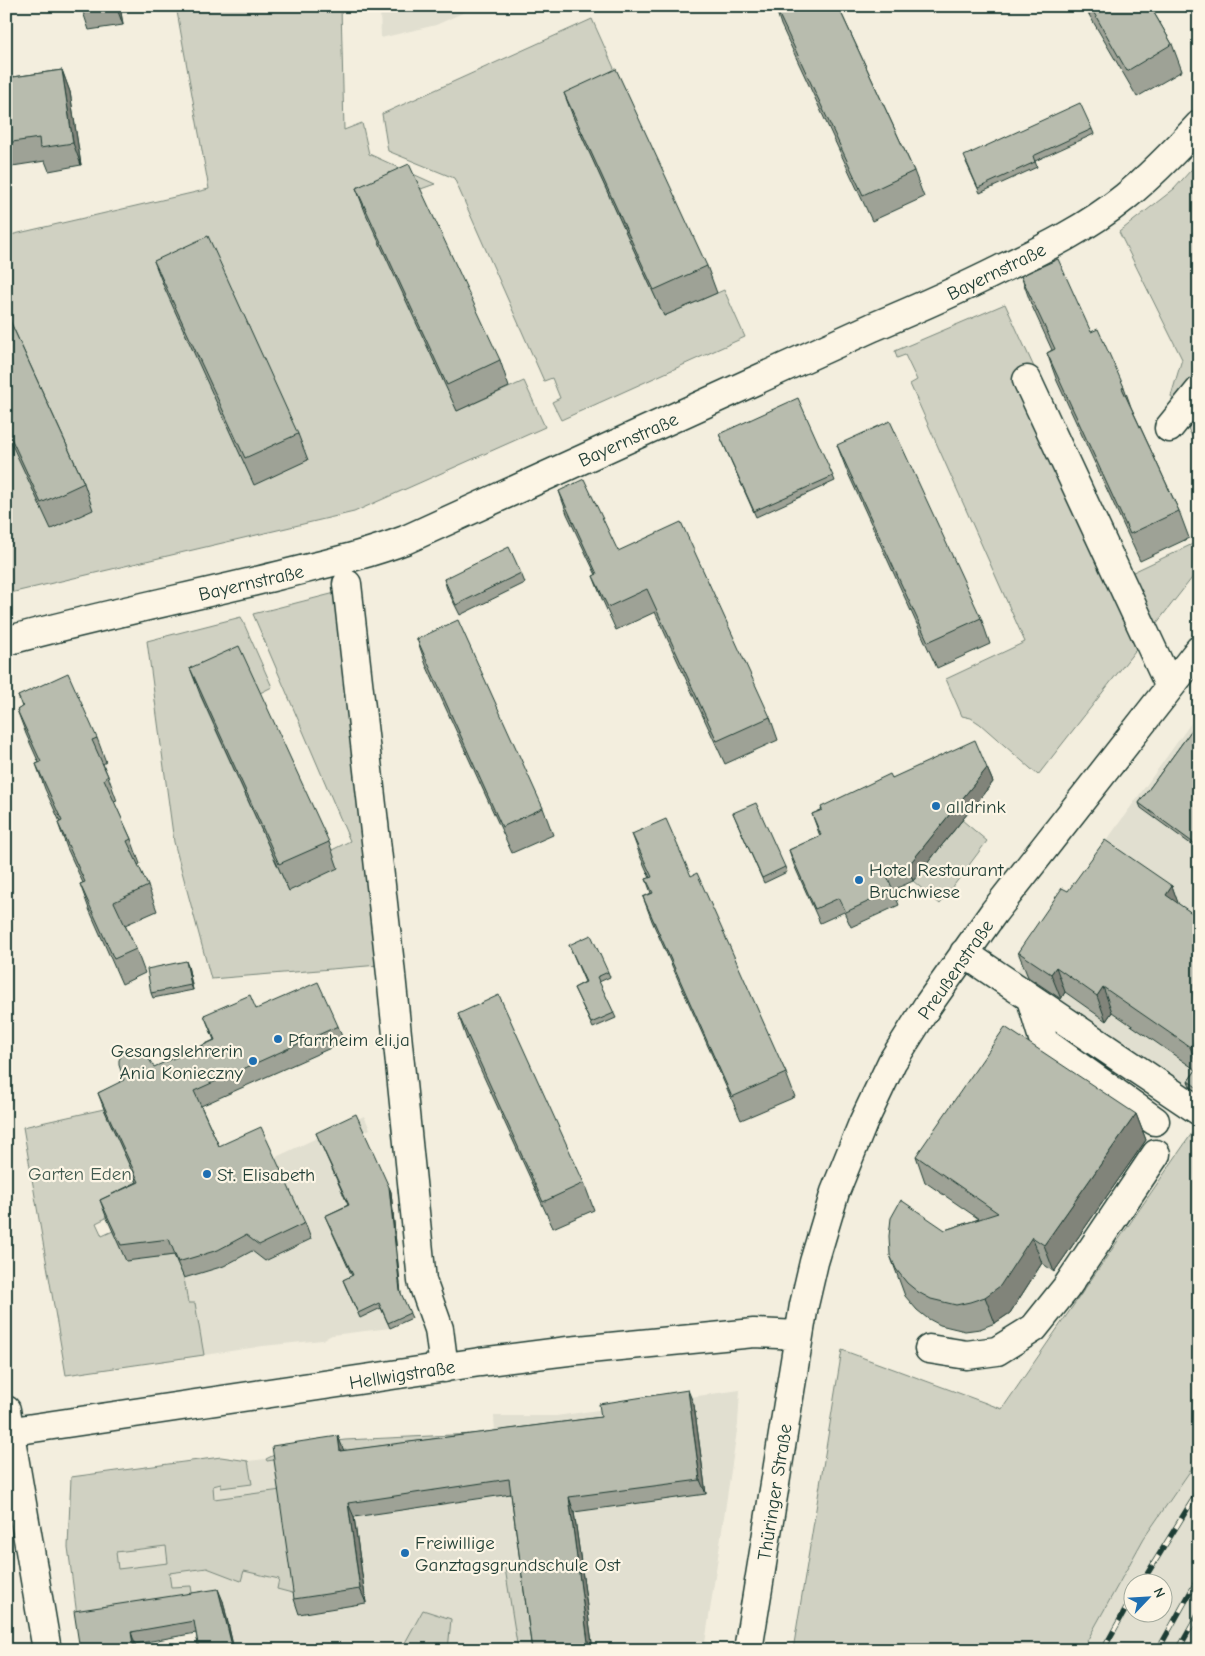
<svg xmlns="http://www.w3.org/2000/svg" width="1205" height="1656" font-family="'Comic Neue',sans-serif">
<rect width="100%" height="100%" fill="#f3eede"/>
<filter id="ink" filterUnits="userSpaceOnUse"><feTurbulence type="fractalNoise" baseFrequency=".02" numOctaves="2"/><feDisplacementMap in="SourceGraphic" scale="10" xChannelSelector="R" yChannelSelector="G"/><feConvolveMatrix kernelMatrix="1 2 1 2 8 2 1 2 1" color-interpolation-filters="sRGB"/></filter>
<g filter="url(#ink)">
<path fill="#e1dfd0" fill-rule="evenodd" d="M380,6H478L436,25L381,38Z
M1199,712V1120L1003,991L1104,844Z
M364,1116L370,1129L364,1132L391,1192L401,1296L412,1318L390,1328L332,1335L322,1340L263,1346L159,1362L174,1255L184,1277L224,1266L239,1258L258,1243L274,1158Z
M740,1390L738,1424L704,1650H234L223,1601L131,1615L90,1506L252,1480L248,1461L266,1459L290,1447L345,1440L495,1433L494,1416H556Z
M1199,1458V1638L1192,1650H1082L1144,1538ZM1132,1584H1162V1614H1132Z"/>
<path fill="#d0d1c2" stroke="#78877b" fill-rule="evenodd" d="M176,6H341L344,130L362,123L369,154L435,184L418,190L457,411L524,381L545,427L354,512L6,594V236L209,189Z
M592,19L626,95L574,119L664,316L724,290L745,337L561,420L552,402L560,398L552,378L544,381L454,178L388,151L382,114Z
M1199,161V442L1192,436L1171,396L1182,359L1119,232L1174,189Z
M1005,304L1129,574L1199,541V569L1038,775L980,724L971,718L962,716L946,679L1025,642L910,384L917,380L905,355L897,358L895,351Z
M339,592L379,965L211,979L174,842L147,641L241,617L272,687L258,694L200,695L289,891L330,851L350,841L253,614Z
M962,820L987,841L940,904L913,881Z
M104,1109L144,1198L106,1216V1218L96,1223L102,1236L113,1231L126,1260L174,1255L184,1278L188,1303H195L204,1355L66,1375L23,1127Z
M1199,1123V1458L1144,1538L1082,1650H793L842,1350L1002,1409Z
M495,1433L348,1463L346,1449L267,1461L266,1459L290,1447L345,1440Z
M221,1457L248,1461L252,1484L221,1488V1484L213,1486L214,1499L281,1490L296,1594L277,1589L279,1579L244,1571L241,1581L207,1568L169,1573L171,1587L191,1586L194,1605L78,1623L68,1547L71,1477ZM166,1546L168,1563L118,1569L116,1552Z
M523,1565L534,1650H518L505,1568Z
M423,1610L451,1619L448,1650H401Z"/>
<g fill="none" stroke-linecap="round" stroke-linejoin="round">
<g stroke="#1f3d34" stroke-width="31">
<path id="minor" d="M1027,380L1170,687
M1169,428L1199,391
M347,584L390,965L422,1281L439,1329L444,1368
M6,641C96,616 187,598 277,576C320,565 363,556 405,540L873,327C916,309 959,290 1001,269C1044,249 1088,227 1125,197C1152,175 1175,151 1199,125
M964,953L1199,1111
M1031,999L1044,1042L1155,1121
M929,1349L967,1355L997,1351L1034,1328L1066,1288L1156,1154
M6,1410L47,1650
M6,1432L480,1362L568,1351L754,1333L799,1335
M748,1650L804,1305L814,1262L835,1192L863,1123L892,1062L928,1005L994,912L1199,650"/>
</g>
<use href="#minor" stroke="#fcf5e5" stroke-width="28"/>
<g stroke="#1f3d34" stroke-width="5.5">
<path id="rail" d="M1141,1584L1199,1490
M1103,1650L1132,1598
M1158,1650L1199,1577
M1178,1650L1199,1613"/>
</g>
<use href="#rail" stroke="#fcf5e5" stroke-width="4" stroke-dasharray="11" stroke-linecap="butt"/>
</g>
<path fill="#9ea296" stroke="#1f3d34" d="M81,6H120L123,25L89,30Z
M775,6H838L914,171L924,197L872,221L781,25Z
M1084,6H1150L1172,44L1182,71L1137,97Z
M62,70L70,92L81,165L49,171L45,161L6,167V78Z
M564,93L707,266L717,293L664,316L574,119Z
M1092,129L1094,134L1035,161L1037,167L980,193L966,162Z
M356,188L500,360L509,387L457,411L366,214Z
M154,261L298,434L308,460L254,485L164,287Z
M1021,276L1091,332L1124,387L1131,407L1179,511L1189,538L1140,561L1057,381L1047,353L1052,350L1031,304Z
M6,312L84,483L93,510L51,529L6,432Z
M719,434L833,476L835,481L756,517Z
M837,445L981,618L990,644L937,668L847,471Z
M559,491L618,551L770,717L778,740L725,764L655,612L616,630L602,599L593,576L596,575L567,514Z
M521,573L525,583L460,615L447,589L444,579Z
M417,639L543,808L553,835L512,853L426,665Z
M190,668L329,842L338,868L289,891L200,694Z
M18,696L97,738L106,762L103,764L108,776L117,801L114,802L131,839L140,864L138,865L148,886L157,911L125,925L136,949L145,973L122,984L89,909L80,884L83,883L67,848L58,823L60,822L45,789L36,764L39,763L26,734L17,710L22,707Z
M1199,720V850L1141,808L1139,803Z
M987,768L993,782L913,881L893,890L899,905L851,927L844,912L820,923L794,865L789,850L820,836L812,814L892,778Z
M733,813L785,867L787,872L764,883Z
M632,834L691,876L786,1073L795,1097L741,1120L652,921L643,897L651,893L646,879L650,878L641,858Z
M1172,886L1178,904L1199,918V1093L1190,1086L1188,1081L1196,1070L1112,1012L1106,1021L1065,992L1061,999L1028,977L1018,952L1068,891Z
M569,945L608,972L610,977L599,982L616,1018L593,1028L574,988L585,982Z
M188,966L193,990L153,998L151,993Z
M256,1009L338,1026L344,1042L201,1106L219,1146L305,1223L311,1239L265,1261L252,1251L224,1266L184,1278L174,1255L126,1261L106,1216L100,1200L137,1182L104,1109L98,1093L214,1040L204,1015Z
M458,1014L584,1183L594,1210L553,1228L467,1040Z
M1136,1114L1146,1140L1054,1272L1042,1263L1010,1313L995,1323L980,1329L965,1331L940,1325L927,1318L917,1310L905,1296L890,1255L945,1230L979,1219L925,1182L916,1156Z
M316,1133L389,1187L391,1192L401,1294L412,1318L390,1328L381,1308L360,1318L345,1285L343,1280L352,1276L325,1216L348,1205Z
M694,1405L706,1494L574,1512L593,1650H532L511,1494L354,1517L366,1603L299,1614L294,1599L338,1436L343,1451Z
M223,1601L234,1650H199L196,1633L135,1644L136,1650H80Z"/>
<path fill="#81847a" stroke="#1f3d34" d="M116,6H120L123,25Z
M62,70L70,92L81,165L73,143Z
M987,768L993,782L913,881L908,866Z
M1172,886L1181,911L1166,895Z
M186,961L188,966L193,990L191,985Z
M1056,967L1065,992L1061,999L1051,974Z
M1103,987L1112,1012L1106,1021L1097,996Z
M1199,1035V1070L1190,1047Z
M1136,1114L1146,1140L1054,1272L1044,1245Z
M389,1187L391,1192L401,1296L400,1291Z
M1032,1237L1042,1263L1010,1313L995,1323L985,1297Z
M688,1390L694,1405L706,1494L700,1480Z
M338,1436L344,1451H340Z
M569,1497L574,1512L593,1650H589Z
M348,1503L354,1517L366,1603L360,1589Z
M218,1589L223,1601L234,1650H233Z
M131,1632L135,1644L136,1650H134Z"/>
<path fill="#b8bcae" stroke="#1f3d34" d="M775,6H838L914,171L863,195Z
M1090,6H1150L1172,44L1127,71Z
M616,69L707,266L654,290L564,93Z
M62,70L73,143L40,148L39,138L6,143V78Z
M1080,103L1092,129L1033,156L1035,162L978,188L964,156Z
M409,164L500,360L447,385L356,188Z
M208,236L298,434L245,458L154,261Z
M1058,259L1091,332L1098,329L1124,387L1122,388L1179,511L1130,534L1047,353L1055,349L1021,276Z
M6,312L84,483L41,503L6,427Z
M798,398L833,476L754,511L719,434Z
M890,421L981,618L928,642L837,445Z
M584,479L618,551L681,522L770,717L717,741L647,589L608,607L593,576L597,574L559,491Z
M509,547L521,573L456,605L444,579Z
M458,620L543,808L502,827L417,639Z
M239,646L329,842L279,864L190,668Z
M68,673L97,738L92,740L108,776L104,779L131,839L127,841L148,886L114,902L136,949L114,959L80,884L85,882L58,823L62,821L36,764L41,762L17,710L23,706L18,696Z
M1199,720V847L1139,803Z
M975,740L987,768L908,866L887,876L893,890L846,912L839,898L815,909L789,850L821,835L812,814L822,810L821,807L890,774L892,778Z
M756,803L785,867L762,878L733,813Z
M666,819L691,876L697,873L786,1073L732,1097L643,897L653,893L646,879L652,877L632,834Z
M1105,840L1172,886L1166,895L1199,918V1035L1190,1047L1103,987L1097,996L1056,967L1051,974L1018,952L1062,888L1068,891Z
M591,935L608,972L597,977L614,1013L591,1023L574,988L586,982L569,945Z
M186,961L191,985L151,993L147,969Z
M318,982L338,1026L194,1091L219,1146L261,1127L305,1223L259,1245L246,1235L218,1250L178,1262L169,1239L121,1245L100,1200L139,1182L98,1093L124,1080L119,1065V1060L123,1053L131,1048H137L145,1053L154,1067L215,1040L204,1015L250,995L256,1009Z
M499,995L584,1183L543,1202L458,1014Z
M1005,1027L1136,1114L1044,1245L1032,1237L1000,1286L985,1297L970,1302L956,1305L931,1299L918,1292L907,1283L896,1269L890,1255L889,1236L891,1218L901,1200L945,1230L998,1213L916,1156Z
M1199,1066V1089L1188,1081Z
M356,1114L389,1187L400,1291L410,1313L388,1323L379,1303L358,1313L343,1280L353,1275L325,1216L349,1205L316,1133Z
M688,1390L700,1480L569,1497L589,1650H532L509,1479L348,1503L360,1589L294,1599L272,1446L338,1436L340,1451L601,1417L599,1404Z
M218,1589L233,1650H199L194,1621L131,1632L134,1650H80L74,1611Z"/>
</g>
<g fill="#1f6fb2" stroke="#fcf5e5" stroke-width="2">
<circle cx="936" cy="806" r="5"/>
<circle cx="859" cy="880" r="5"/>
<circle cx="278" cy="1039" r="5"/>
<circle cx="253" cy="1061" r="5"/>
<circle cx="207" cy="1174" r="5"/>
<circle cx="405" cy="1553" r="5"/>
</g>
<g text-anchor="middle" stroke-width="4.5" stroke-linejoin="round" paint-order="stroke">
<g font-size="19" fill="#1f3d34" stroke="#fcf5e5">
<text transform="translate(996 271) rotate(-26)" y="7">Bayernstraße</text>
<text transform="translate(628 439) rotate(-24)" y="7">Bayernstraße</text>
<text transform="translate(251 582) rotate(-13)" y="7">Bayernstraße</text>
<text transform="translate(955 969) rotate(-55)" y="7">Preußenstraße</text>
<text transform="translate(402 1374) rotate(-9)" y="7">Hellwigstraße</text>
<text transform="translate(774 1492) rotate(-81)" y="7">Thüringer Straße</text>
</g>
<g font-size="19" fill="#1f3d34" stroke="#fcf5e5" text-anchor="start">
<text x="946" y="813">alldrink</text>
<text x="869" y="876">Hotel Restaurant<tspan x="869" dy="22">Bruchwiese</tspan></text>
<text x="288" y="1046">Pfarrheim eli.ja</text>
<text x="243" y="1057" text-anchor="end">Gesangslehrerin<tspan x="243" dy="22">Ania Konieczny</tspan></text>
<text x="217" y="1181">St. Elisabeth</text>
<text x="415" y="1549">Freiwillige<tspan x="415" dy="22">Ganztagsgrundschule Ost</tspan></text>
</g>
<g font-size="19" fill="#425b50" stroke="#fcf5e5">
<text x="80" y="1180">Garten Eden</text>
</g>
</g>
<rect width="1205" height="1656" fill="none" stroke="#fcf5e5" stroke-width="25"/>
<rect x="12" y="12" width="1180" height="1631" fill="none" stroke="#1f3d34" stroke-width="2" filter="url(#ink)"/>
<g transform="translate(1148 1598) rotate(65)"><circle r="24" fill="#fcf5e5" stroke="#a4ab9e"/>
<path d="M0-4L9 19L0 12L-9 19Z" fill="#1f6fb2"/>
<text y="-8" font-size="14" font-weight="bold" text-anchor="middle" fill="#1f3d34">N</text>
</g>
</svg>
